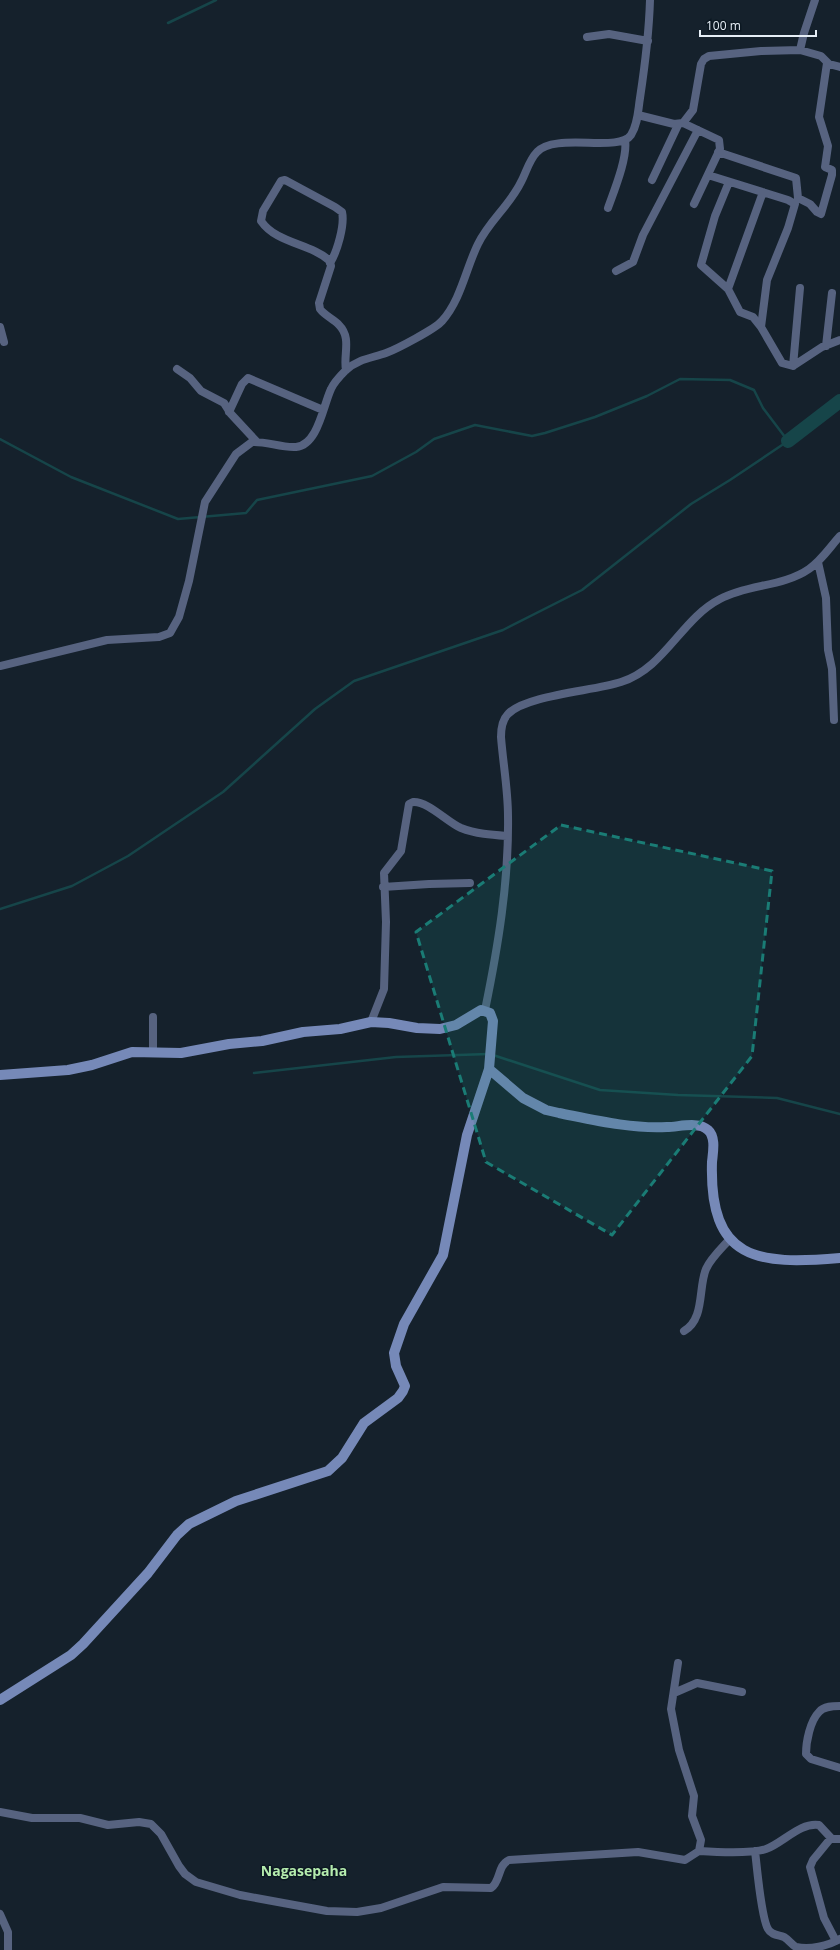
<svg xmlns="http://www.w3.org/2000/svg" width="840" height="1950" font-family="'Open Sans',sans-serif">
<rect width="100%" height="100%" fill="#15212c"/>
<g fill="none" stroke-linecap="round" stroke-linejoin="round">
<path stroke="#164549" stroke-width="2.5" d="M168,23L216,0
M0,439L71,477L178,519L246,513L257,500L372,476L416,452L434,439L475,425L532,436L545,433L595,417L647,396L680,379L730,380L754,390L763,408L788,441L730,480L691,504L582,590L503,630L354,681L315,709L223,792L128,856L72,886L0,909
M493,1055L600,1090L678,1095L777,1098L840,1114
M254,1073L396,1057L489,1054"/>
<path stroke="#164549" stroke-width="14" d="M788,441L840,401"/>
<path stroke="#576380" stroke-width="8" d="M815,0L804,33L800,50L821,56L829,64L840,67
M587,37L609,34L648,41
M638,115L674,124L683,123L693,110L701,64L704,59L709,56L761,51L800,50
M683,123L719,140L720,149L694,204
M718,152L796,178L798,198L810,204L817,212L821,214L832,175V170L825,167L828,146L819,117L827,63
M708,175L788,200L795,204L788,228L767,280L761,327L782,363L793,366L822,347L840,340
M652,180L678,125
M729,182L715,216L701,265L728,289L740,312L753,317L761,327
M608,208C614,191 628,157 625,140
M330,263C337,252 345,225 342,212L335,207L285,180L281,181L263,211L261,221C277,244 310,243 330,261L331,266L319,303L320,309C325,316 334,319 339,325C352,338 343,355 346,370
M616,271L633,262L643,235L698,130
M728,289L763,192
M0,327L4,342
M826,346L832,293
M793,366L800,288
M177,369L190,378L201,391L224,403L231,414L257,442
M229,412L242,384L248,378L323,410
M818,562L826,598L828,650L832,669L834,720
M0,666L107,640L159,637L170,633L179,617L189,581L205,502L236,454L252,442C266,441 281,448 296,447C318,445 323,406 331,389C334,382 340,376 346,370C358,359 372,358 386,353C397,349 435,329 442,321C461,300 466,268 478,244C489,221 510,205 521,182C526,173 529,160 537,152C555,132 619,153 631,135C638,124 638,110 640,98C645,65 649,34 650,0
M383,887L429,884L470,883
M485,1010C498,947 509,881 508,816C508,790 503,763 501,737C501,728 502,720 508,714C526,695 594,691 621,682C665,668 681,619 720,599C748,584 783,587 809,569C821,561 830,547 840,536
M371,1022L384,989L386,922L384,873L401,851L409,804L413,802C428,801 447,822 461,828C476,834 492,835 507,836
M153,1052V1017
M684,1331C705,1319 698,1288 706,1269C711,1258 721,1249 729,1240
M674,1693L697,1683L742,1692
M840,1706C833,1706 824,1706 819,1712C810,1721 806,1742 806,1754L811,1759L840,1768
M0,1812L32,1818H80L108,1825L139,1822L151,1824L161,1834L179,1866L185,1874L196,1882L240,1895L327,1911L357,1912L381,1908L443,1887L491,1888C501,1881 497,1866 509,1860L638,1852L685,1860L699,1851L701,1840L692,1816L694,1796L679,1750L671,1709L678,1663
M831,1838L813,1860L810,1867L824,1918L836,1941
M699,1851C715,1852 751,1854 766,1849C783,1843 800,1822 819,1825L832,1839H840
M755,1851C757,1867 761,1917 768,1929C771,1935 779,1935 784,1937C789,1940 792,1945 796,1947C810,1950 828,1946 840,1939
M0,1914L8,1932V1950"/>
<path stroke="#7689b8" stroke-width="10" d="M489,1069L523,1098L546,1110L559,1113C594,1120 631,1129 667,1127C679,1127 698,1121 708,1130C716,1137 713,1152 712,1162C709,1261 757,1265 840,1258
M0,1075L68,1070L92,1065L132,1052L181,1053L229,1044L262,1041L303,1032L340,1029L371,1022L389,1023L417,1028L440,1029L456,1025L481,1010L490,1013L493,1021L489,1069L467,1135L443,1255L404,1324L394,1353L396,1366L405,1386L403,1391L398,1398L364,1423L342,1458L328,1471L236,1501L189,1524L177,1535L148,1573L83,1644L71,1655L0,1700"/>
</g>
<path fill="#1a7c75" fill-opacity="0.2" stroke="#1a7c75" stroke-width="3" stroke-dasharray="8 5" stroke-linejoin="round" d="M561,825L772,871L752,1056L612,1235L486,1162L416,932Z"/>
<g text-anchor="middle" stroke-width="3" stroke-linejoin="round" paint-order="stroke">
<g font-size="14" font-weight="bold" fill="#b5ecae" stroke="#0c1822">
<text x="304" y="1876">Nagasepaha</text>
</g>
</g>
<path d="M700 30v6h116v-6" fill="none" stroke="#e6eef6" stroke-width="2"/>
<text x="706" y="30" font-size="12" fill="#e6eef6" stroke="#0c1822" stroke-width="3" paint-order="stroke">100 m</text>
</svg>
